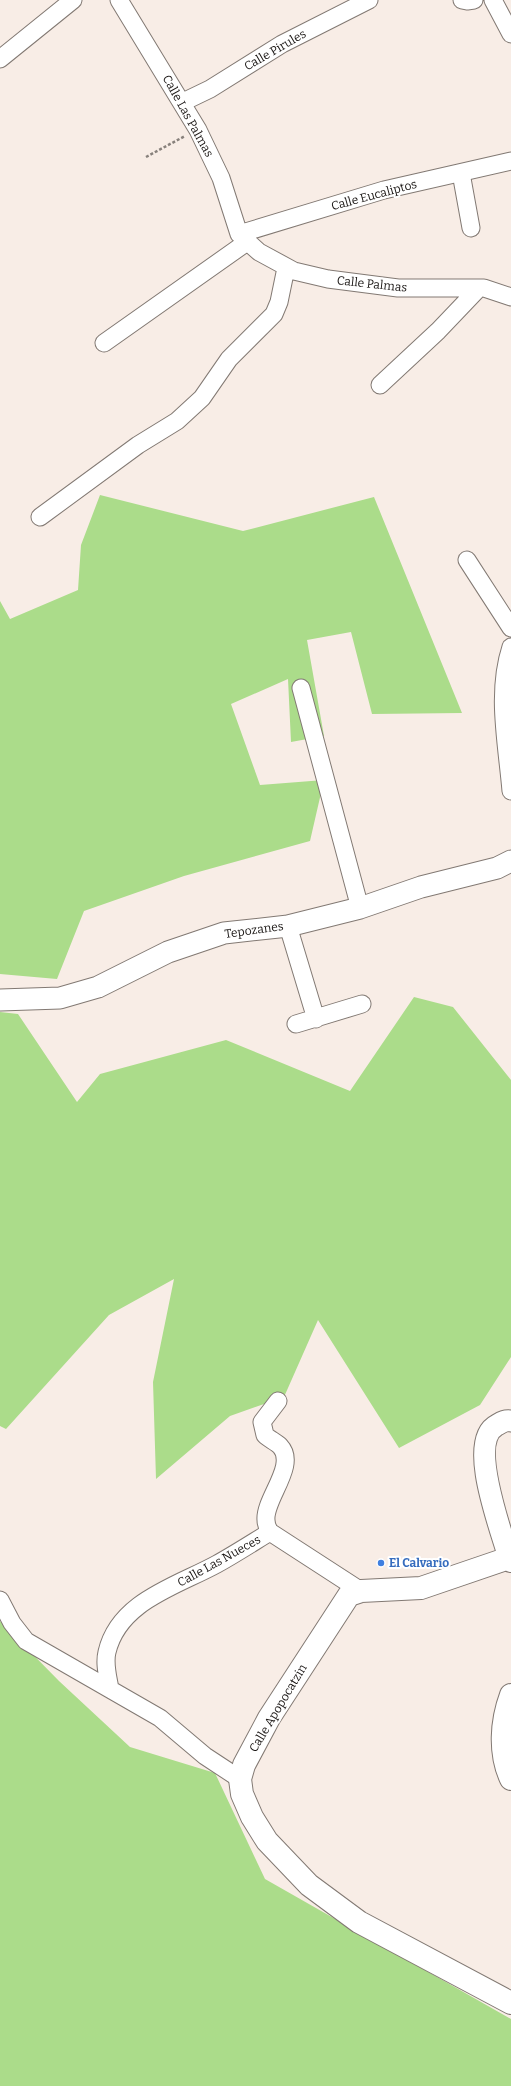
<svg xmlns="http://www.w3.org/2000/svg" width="511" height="2086" font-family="Bitter,serif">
<rect width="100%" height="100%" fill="#f8ede6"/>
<path fill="#abdc8a" d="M100,495L243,531L374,497L462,713L372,714L351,632L307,640L324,736L291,742L288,679L231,704L260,785L324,780L310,841L184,876L84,911L57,979L0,974V601L10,619L78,590L81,545Z
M414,997L453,1007L511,1080V1357L480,1405L399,1448L318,1320L284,1397L230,1416L156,1479L153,1382L174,1279L109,1315L6,1429L0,1426V1012L18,1014L77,1102L100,1074L226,1040L350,1091Z
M0,1621L59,1681L130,1747L215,1773L265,1879L511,2019V2086H0Z"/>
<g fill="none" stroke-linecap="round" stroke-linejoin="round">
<g stroke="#827973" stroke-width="19">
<path id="minor" d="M119,0L198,130L221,178L239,234L259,252L294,271L328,279L398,288H484L511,297
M462,0L467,1L474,0
M493,0L511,34
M0,59L73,0
M183,102L210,89L282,44L369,0
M461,173L471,228
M239,234L384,190L511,161
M104,343L247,242
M380,385L438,331L479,288
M40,517L138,445L177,421L202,398L229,359L274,314L279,302L286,268
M467,560L511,628
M511,647C496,693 507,743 511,791
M301,688L360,908
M288,926L316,1019
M296,1024L362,1004
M270,1532C268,1529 266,1524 266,1520C264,1499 298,1465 280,1446C276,1442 269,1439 265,1435L262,1422L278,1401
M270,1532L361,1591
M0,1600L12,1623L26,1641L160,1718L205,1756L240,1779
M110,1689C108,1677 104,1664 107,1652C119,1601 177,1586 217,1564C235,1554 252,1543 270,1532"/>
</g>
<g stroke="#827973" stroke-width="23">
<path id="tertiary" d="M0,1000L60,998L98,987L168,952L224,933L288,926L360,908L421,887L497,868L511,861
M509,1558C502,1532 466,1441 497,1425C502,1422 505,1420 511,1421"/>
</g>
<g stroke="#827973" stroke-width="24">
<path id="secondary" d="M511,1561L509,1558L421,1588L361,1591L349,1595L269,1718L244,1765L240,1779L242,1794L252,1817L267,1841L309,1885L359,1922L511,2003
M511,1695C501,1722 499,1753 511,1779"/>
</g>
<path stroke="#88817c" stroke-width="2.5" stroke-dasharray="3 2" stroke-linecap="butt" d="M146,157L185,136"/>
<use href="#minor" stroke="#fff" stroke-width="17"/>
<use href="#tertiary" stroke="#fff" stroke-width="21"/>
<use href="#secondary" stroke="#fff" stroke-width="22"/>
</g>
<circle fill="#3f7fe0" stroke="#fff" stroke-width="1.5" cx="381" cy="1563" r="4"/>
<g text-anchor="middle" stroke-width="4" stroke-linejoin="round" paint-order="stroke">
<g font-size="12" fill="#181412" stroke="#fff">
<text transform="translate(275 50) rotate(-30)" y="4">Calle Pirules</text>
<text transform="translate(188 116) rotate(61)" y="4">Calle Las Palmas</text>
<text transform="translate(374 195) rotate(-15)" y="4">Calle Eucaliptos</text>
<text transform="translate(372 284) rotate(6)" y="4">Calle Palmas</text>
<text transform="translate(254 930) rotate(-8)" y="4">Tepozanes</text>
<text transform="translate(219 1561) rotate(-29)" y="4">Calle Las Nueces</text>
<text transform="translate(278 1708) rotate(-59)" y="4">Calle Apopocatzin</text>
</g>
<g font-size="12" font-weight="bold" fill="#366cbe" stroke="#fff" text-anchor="start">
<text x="389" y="1567">El Calvario</text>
</g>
</g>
</svg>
